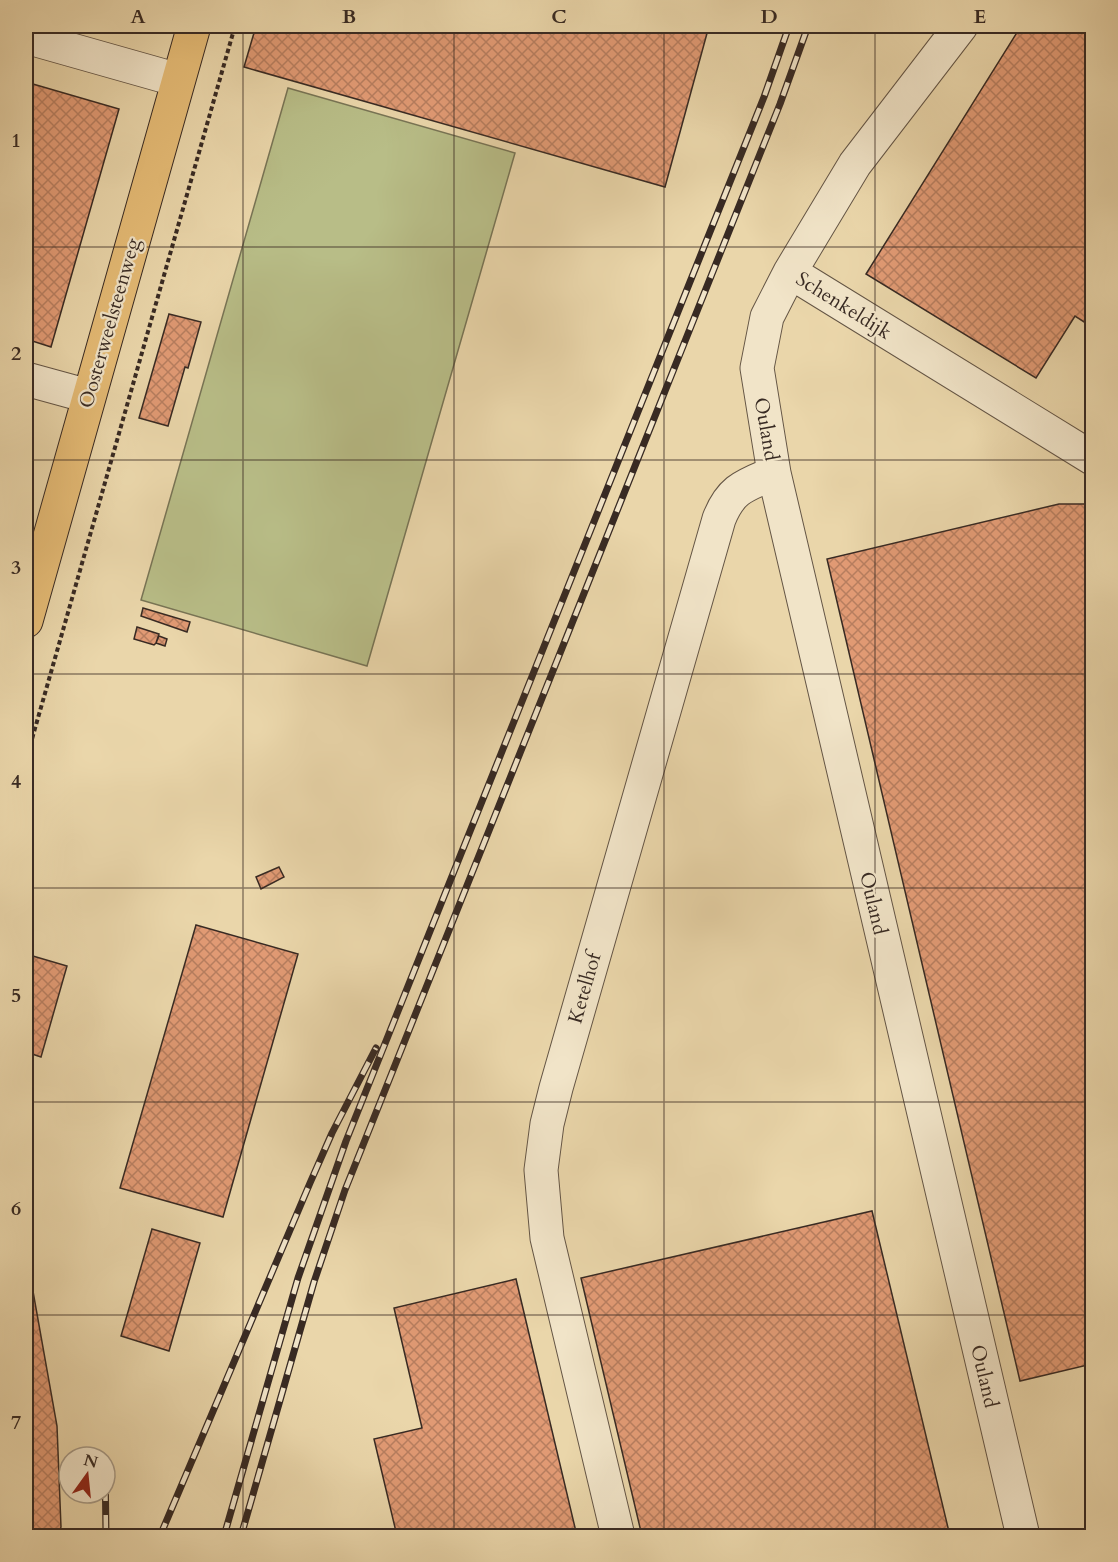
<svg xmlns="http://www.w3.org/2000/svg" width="1118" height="1562" font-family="Cardo,serif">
<defs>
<pattern id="building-cross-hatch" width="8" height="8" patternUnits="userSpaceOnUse" patternTransform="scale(1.5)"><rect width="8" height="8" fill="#e19a74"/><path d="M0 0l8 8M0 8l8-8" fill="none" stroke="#b77e5f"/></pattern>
</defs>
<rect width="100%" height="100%" fill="#ead6aa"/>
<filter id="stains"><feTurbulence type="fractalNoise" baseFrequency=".00333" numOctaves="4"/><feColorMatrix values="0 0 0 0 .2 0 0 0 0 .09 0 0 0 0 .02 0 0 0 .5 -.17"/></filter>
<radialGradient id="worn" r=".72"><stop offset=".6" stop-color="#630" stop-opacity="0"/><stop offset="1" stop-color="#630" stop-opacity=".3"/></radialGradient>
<path fill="#b8bd87" stroke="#787455" stroke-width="1.5" d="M288,88L515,153L367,666L141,600Z"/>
<path fill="url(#building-cross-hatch)" stroke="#382a23" stroke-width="1.5" d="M256,26H709L665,187L244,67Z
M1021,26H1092V327L1075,316L1036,378L866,274Z
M26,82L119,109L51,347L26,339Z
M169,314L201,322L188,368L185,367L168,426L139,418Z
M1059,504H1092V1364L1020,1381L827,559Z
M143,608L190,622L187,632L141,616Z
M137,627L159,634L156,643L154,645L134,639Z
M159,636L167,639L165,646L156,643Z
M279,867L284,877L261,889L256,877Z
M196,925L298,954L223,1217L120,1188Z
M26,954L67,966L41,1057L26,1052Z
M872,1211L950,1536H642L581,1278Z
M152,1229L200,1243L169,1351L121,1336Z
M26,1252L57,1426L61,1527L58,1536H26Z
M516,1279L577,1536H397L374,1439L422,1428L394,1308Z"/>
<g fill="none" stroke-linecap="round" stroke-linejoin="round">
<g stroke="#645545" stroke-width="35">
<path id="minor" d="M961,26L855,164L790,272L767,317L757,368L774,473L1023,1536
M26,37L178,80
M790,272L1092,458
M26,379L88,396
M618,1536L547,1238L541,1170L547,1124L556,1088L719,519C731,488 746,485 774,473"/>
</g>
<g stroke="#382a23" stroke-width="35">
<path id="major" d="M26,621L194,26"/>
</g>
<path stroke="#382a23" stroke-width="4" stroke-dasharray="4.5 3" stroke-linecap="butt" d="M26,760L235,26"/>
<use href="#minor" stroke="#f1e4c8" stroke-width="33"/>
<use href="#major" stroke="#e5bb75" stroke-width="33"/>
<g stroke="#382a23" stroke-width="7">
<path id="rail" d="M105,1459L106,1536
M160,1536L310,1183L332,1133L376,1048
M224,1536L298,1278L346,1141L764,97L789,26
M241,1536L314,1282L345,1190L780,104L808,26"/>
</g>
<use href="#rail" stroke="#f1e4c8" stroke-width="4.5" stroke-dasharray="14" stroke-linecap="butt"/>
</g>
<path fill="none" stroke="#382a23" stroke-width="1.5" stroke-opacity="0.55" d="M243,26V1536M454,26V1536M664,26V1536M875,26V1536M26,247H1092M26,460H1092M26,674H1092M26,888H1092M26,1102H1092M26,1315H1092"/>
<g text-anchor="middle" stroke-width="4.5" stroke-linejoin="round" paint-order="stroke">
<g font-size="20" fill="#382a23" stroke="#f1e4c8">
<text transform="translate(844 305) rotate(32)" y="7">Schenkeldijk</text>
<text transform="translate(109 323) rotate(-74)" y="7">Oosterweelsteenweg</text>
<text transform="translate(767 429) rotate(80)" y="7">Ouland</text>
<text transform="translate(874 903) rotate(77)" y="7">Ouland</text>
<text transform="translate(584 988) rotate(-74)" y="7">Ketelhof</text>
<text transform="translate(985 1376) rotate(77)" y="7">Ouland</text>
</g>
</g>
<rect width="1118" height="1562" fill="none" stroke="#ead6aa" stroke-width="66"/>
<g transform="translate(87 1475) rotate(15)"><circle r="28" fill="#f1e4c8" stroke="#a79a86" stroke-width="1.5"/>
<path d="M0-4.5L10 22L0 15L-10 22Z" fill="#8f2418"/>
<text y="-9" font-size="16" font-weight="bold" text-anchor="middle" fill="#382a23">N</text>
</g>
<rect x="33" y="33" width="1052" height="1496" fill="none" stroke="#382a23" stroke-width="2"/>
<g font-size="20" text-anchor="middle" font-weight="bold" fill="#382a23">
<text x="138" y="23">A</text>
<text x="349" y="23">B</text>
<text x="559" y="23">C</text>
<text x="769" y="23">D</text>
<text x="980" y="23">E</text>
<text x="16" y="147">1</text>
<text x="16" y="360">2</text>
<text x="16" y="574">3</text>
<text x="16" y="788">4</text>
<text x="16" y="1002">5</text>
<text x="16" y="1215">6</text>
<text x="16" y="1429">7</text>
</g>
<rect width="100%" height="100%" filter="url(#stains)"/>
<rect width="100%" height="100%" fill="url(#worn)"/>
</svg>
